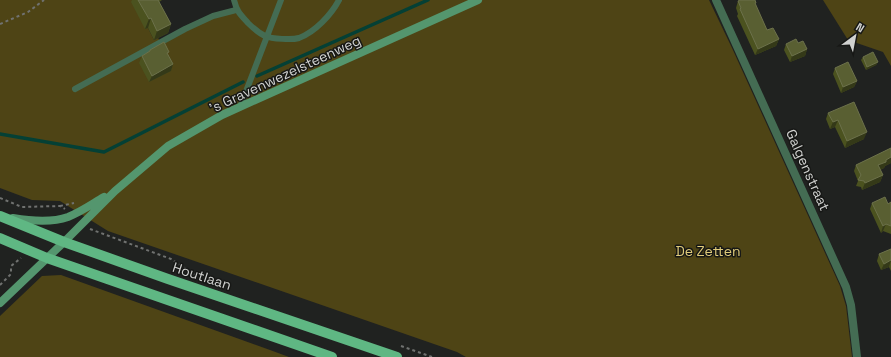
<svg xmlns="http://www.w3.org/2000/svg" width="891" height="357" font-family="'Space Grotesk',sans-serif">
<rect width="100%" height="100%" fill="#202220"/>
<path fill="#4e4415" d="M0,0H134L154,40L158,38L161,42L185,29L236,10L234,0H709L732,48L840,286L846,306L852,357H466L457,352L108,231L60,201L32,200L0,188Z
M823,0H891V66L883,52L848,40Z
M61,275L270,350L289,357H0V316L42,276Z"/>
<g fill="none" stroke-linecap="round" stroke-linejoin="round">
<path stroke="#044035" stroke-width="3.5" d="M257,76L428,0
M0,134L104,152L243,82"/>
<path stroke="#707270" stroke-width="2" stroke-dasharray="3 3" stroke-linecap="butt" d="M0,24L28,12L44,0
M0,198L22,207L60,206L65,209
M60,206L74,203
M90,229L171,259L200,278
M0,285L11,274V266L21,258
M401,346L432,357"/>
<path stroke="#446c53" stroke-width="6" d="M234,0C237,12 240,14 248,23C253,28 259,33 265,36C272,39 292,40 299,38C315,32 331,15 339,0
M75,89L185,29L213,16L236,10
M240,107L281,0"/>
<path stroke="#446c53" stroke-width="8" d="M716,0L846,287L851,305L857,357"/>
<path stroke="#54966e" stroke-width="8" d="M13,218C31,221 51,223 68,217C81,212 92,204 104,197
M0,303L64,242L115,191L168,146L222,115L478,0"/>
<path stroke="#5fb783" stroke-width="10" d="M0,216L64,242L168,279L397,357
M0,238L47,258L332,357"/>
</g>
<path fill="#4b521f" d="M132,0H162L159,2L171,24L168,33L154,40L148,28L145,29L131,2Z
M738,1L755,4L767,30L779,39L776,46L755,55L737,16L738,14L736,8Z
M798,43L807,49L805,56L790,62L784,50L786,44Z
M150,50L168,55L173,64L171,71L149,82L139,63L142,56L149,52Z
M863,57L878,62L876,65L866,70L861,60Z
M835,68L857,81L854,87L841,93L833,74Z
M828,113L864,139L845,148L835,127L830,129L826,119Z
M891,148V163L885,166L884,168L880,170L883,175L880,182L862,190L861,187L856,186L858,181L854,171L856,165Z
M891,202V234L883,231L881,233L870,209L872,203L888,204Z
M891,249V271L889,267L881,270L877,261L879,254Z"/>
<path fill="#343918" d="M151,18L148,28L145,29L149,19Z
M171,24L168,33L154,40L157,31Z
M779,39L776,46L755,55L758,49Z
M807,49L805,56L790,62L792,56Z
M878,62L876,65L866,70L867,67Z
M173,64L171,71L149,82L152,76Z
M857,81L854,87L841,93L843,87Z
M838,120L835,127L830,129L833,122Z
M867,132L864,139L845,148L847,141Z
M891,157V163L885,166L884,168L875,172L878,165L886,160Z
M883,175L880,182L862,190L865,183Z
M886,224L883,231L881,233L883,226Z
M891,260L889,267L881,270L884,264Z"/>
<path fill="#595f32" stroke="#6c714b" d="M138,0H158L171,24L157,31L151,18L149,19Z
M740,0H755L756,3H755L767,30L773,28L779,39L758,49L740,9L741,8L738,1Z
M796,39L798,43L803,41L807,49L792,56L786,44Z
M164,42L169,52L167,53L173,64L152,76L142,56L150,51V50Z
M873,52L878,62L867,67L863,57Z
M848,62L857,81L843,87L835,68Z
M854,102L867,132L847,141L838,120L833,122L828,113Z
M891,148V157L886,160V162L878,165L883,175L865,183L864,181L858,180L861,175L856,165Z
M885,197L888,204L891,202V226L886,224L883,226L872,203Z
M891,249V260L884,264L879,254Z"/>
<g text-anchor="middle" stroke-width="3" stroke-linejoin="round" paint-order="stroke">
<g font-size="14" fill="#d1d2d0" stroke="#171816">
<text transform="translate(285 74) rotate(-25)" y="5">'s Gravenwezelsteenweg</text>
<text transform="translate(808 170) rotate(66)" y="5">Galgenstraat</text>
<text transform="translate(202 276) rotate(18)" y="5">Houtlaan</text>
</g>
<g font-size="14" fill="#e0cc7a" stroke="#171816">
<text x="708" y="256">De Zetten</text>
</g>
</g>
<g transform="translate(855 36) rotate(32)" stroke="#171816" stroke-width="3" paint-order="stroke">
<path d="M0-3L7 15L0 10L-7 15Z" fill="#d1d2d0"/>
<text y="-6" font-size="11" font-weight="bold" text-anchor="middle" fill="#d1d2d0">N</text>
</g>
</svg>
